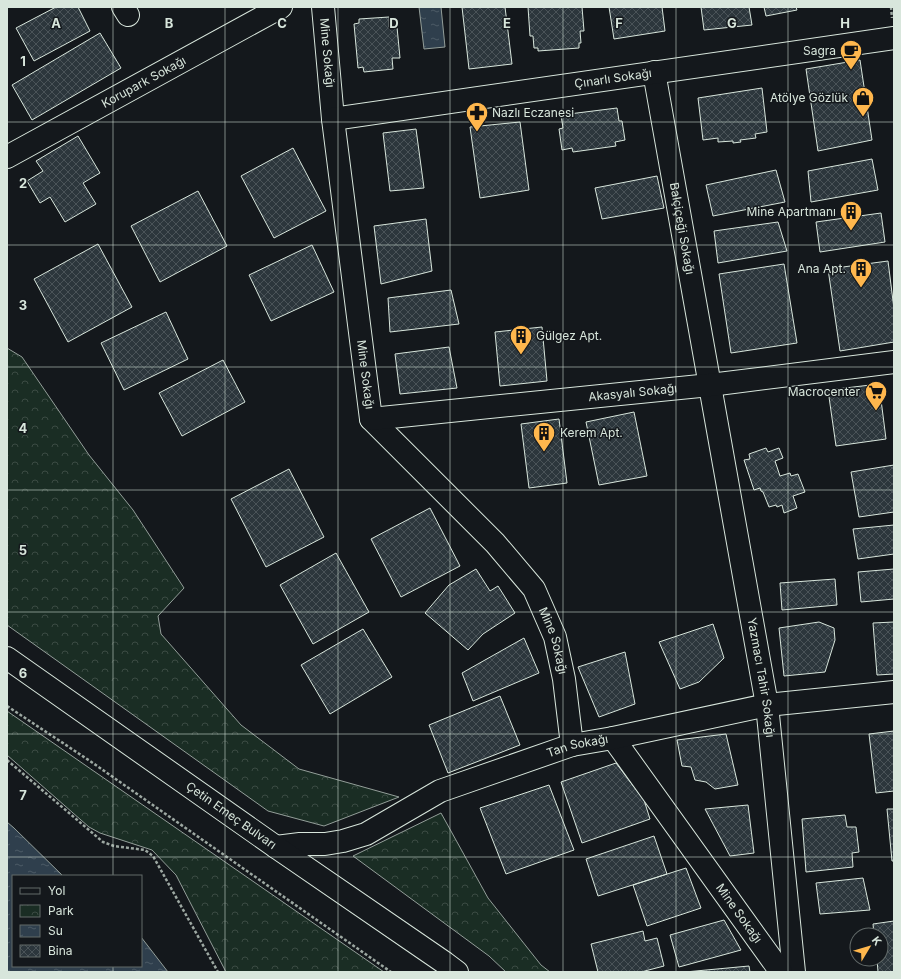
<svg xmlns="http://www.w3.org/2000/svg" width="901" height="979" font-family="Inter,sans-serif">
<defs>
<pattern id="park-crowns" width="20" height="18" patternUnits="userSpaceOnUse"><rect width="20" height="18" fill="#1a2d24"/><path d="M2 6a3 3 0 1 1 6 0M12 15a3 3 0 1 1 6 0" fill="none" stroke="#3b4b43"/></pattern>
<pattern id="water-ripples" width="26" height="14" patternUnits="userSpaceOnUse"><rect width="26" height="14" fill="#2f3f4d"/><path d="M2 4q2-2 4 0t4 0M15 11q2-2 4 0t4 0" fill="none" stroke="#4c5b66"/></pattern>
<pattern id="building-cross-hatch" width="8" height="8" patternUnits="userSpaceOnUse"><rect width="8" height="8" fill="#2c363c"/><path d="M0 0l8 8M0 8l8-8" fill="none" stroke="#4a5358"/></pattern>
</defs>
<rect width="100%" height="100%" fill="#14181c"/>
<path fill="url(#park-crowns)" stroke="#939e99" d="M7,348L22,357L89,455L133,510L184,588L158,616L161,634L241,725L299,769L399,797L324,826L268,811L7,625Z
M7,711L384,972H226L176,875L152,850L100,833L89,827L7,755Z
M441,813L488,898L541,965L550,972H506L489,956L353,856Z"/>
<path fill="url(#water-ripples)" stroke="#939e99" d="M419,7H441L445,47L424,49Z
M7,822L14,828L63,876H13V966H141V937L168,972H7Z"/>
<path fill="url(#building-cross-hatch)" stroke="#d8e6dc" d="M56,7H78L90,31L34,61L16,28Z
M462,7H505L512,64L469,69Z
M528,7H582L584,31H580L581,43H579V48L538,51V48H534L533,36H530Z
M609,7H662L665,31L614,39Z
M701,7H749L752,25L704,30Z
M764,7H796L797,10L766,16Z
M389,17V27H397L400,58H392L393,69L364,72L363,67L358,68L354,24L359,23V19Z
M100,33L121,68L32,120L12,85Z
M860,60L872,140L818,151L806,69Z
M762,88L767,132L755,134L756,138L740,140L741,142L733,143V141L718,142V138L703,140L698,98Z
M617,108L619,121H622L625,140L615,142L616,146L573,152L572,148L562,150L559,129L563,128L561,115Z
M520,122L529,190L480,198L470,127Z
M416,129L424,188L390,191L383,133Z
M78,136L100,173L83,183L96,204L65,222L50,197L40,203L27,181L43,171L36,161Z
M293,148L326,211L274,238L241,176Z
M872,159L878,190L811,202L808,171Z
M776,170L785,202L713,216L706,185Z
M657,176L664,208L602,219L595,188Z
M198,191L227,246L160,282L131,226Z
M881,213L885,242L820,252L816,222Z
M426,219L432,271L381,284L374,226Z
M778,222L787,251L718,263L714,231Z
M98,244L132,307L68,342L34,279Z
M312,245L334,292L271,321L249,275Z
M888,261L894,309V342L840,351L828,269Z
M784,264L797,343L731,353L719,274Z
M451,290L459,324L390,332L388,298Z
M166,312L188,359L124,390L101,343Z
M542,327L547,381L500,386L495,332Z
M449,347L457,388L400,394L395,354Z
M223,360L245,402L182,436L159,393Z
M879,384L886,439L836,446L828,390Z
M634,412L647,476L599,485L586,422Z
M559,419L567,483L529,488L521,424Z
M766,448L768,452L779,448L783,458L775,461L780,476L790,473L791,476L798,474L805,492L793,496L797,508L784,513L782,505L777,507L776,505L769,507L763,492L761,491L760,488L754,490L744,460L750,459L749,454Z
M894,465V512L859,517L851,472Z
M289,469L324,537L266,567L231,499Z
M430,508L460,566L401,597L371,539Z
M894,525V554L858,559L853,529Z
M336,553L369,612L313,644L280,585Z
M476,569L490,591L498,586L515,613L483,634L468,650L425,613L449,585Z
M894,569V599L861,602L858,572Z
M835,579L837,605L782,610L780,583Z
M819,622L834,628L835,640L825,672L784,676L779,628Z
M894,622V674L877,675L873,623Z
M713,624L724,658L699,682L680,689L659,642Z
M363,629L392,677L330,714L301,665Z
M524,638L539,673L473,701L462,673Z
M625,652L635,704L599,717L578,667Z
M500,696L520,745L448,773L429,725Z
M894,731V791L876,793L869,734Z
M726,734L738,785L715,789L706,782L695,780L691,767L682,766L677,740Z
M616,763L644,800L650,819L582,843L561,782Z
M549,785L574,850L506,874L480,808Z
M748,805L754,853L730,856L705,809Z
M887,809H894V861H892Z
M845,815L847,827H856L859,852L852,853L853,867L806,872L802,819Z
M654,836L667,874L598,896L586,859Z
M686,868L701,908L647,926L633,885Z
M863,878L870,910L820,914L816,883Z
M724,920L741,950L679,967L670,935Z
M894,921V972H878L877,959H881V935H874L873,924Z
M643,931L645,941L657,938L664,966L641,972H598L591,944Z
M749,966L750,972H685Z"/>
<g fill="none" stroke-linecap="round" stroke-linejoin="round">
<g stroke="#d8e6dc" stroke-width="24">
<g id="minor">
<path d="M123,7L128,15"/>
<path id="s1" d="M323,7L333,119L371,419L495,543L534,589L555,637L564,679L572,745"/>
<path id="s2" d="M654,72L767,705L794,972"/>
<path id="s3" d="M333,119L894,38"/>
<path id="s4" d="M7,157L281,7"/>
<path id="s5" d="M371,419L710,385L894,362"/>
<path id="s6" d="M613,738L781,972"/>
<path id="s7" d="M276,847L300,844H325L343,841L366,834L440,791L572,745L613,738L767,705L894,692"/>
</g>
</g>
<g stroke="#d8e6dc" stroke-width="24">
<g id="major">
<path id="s8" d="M7,658L276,847L445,963L457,972"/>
</g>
</g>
<path stroke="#9da8a2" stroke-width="2.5" stroke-dasharray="3 2" stroke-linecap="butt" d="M891,7L892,18
M7,706L90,761L391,972
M7,760L103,842L114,846L145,850L153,856L218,972"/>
<use href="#minor" stroke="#14181c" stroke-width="22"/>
<use href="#major" stroke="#14181c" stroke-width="22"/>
</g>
<path fill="none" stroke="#d8e6dc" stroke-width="1" stroke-opacity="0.55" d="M113,7V876M225,7V972M338,7V972M450,7V972M563,7V972M676,7V972M788,7V972M7,122H894M7,245H894M7,367H894M7,490H894M7,612H894M7,734H894M7,857H894M113,966V972"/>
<defs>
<g id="cafe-pin" transform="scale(1.15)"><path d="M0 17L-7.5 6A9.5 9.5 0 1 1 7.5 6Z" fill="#ffb74d" stroke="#14181c"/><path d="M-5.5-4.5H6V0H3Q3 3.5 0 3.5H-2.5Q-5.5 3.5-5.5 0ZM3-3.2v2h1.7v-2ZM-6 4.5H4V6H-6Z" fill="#111"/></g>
<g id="shop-pin" transform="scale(1.15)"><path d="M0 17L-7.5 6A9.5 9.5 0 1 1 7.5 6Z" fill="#ffb74d" stroke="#14181c"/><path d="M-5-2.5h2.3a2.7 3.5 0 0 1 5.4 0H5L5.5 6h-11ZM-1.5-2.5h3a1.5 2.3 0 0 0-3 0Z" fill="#111"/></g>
<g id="pharmacy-pin" transform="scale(1.15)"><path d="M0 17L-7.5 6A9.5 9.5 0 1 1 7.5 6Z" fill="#ffb74d" stroke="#14181c"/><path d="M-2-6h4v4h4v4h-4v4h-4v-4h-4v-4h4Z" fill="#111"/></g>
<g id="building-pin" transform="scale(1.15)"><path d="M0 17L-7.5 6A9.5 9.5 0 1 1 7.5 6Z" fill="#ffb74d" stroke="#14181c"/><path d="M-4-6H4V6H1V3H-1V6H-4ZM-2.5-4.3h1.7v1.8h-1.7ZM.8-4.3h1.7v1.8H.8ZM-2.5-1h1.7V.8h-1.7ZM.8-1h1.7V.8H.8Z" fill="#111"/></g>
<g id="supermarket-pin" transform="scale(1.15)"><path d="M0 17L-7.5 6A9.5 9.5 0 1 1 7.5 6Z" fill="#ffb74d" stroke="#14181c"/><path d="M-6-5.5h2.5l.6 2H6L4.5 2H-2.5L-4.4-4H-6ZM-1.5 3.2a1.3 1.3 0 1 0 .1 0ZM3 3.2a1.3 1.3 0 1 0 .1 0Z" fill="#111"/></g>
</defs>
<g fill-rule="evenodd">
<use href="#cafe-pin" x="851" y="51"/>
<use href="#shop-pin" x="863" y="98"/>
<use href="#pharmacy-pin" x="477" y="113"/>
<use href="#building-pin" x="851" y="212"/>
<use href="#building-pin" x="861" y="269"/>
<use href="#building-pin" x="521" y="336"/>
<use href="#supermarket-pin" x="876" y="392"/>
<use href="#building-pin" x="544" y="433"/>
</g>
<g text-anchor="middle" stroke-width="3" stroke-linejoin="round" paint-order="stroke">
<g font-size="12" fill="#d8e6dc" stroke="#14181c" text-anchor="end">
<text x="836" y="55">Sagra</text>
<text x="848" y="102">Atölye Gözlük</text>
<text x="492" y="117" text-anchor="start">Nazlı Eczanesi</text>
<text x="836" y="216">Mine Apartmanı</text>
<text x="846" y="273">Ana Apt.</text>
<text x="536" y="340" text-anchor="start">Gülgez Apt.</text>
<text x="860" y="396">Macrocenter</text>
<text x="560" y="437" text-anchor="start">Kerem Apt.</text>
</g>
<g font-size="12" fill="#d8e6dc" stroke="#14181c">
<text dy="4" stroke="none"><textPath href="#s1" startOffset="46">Mine Sokağı</textPath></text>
<text dy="4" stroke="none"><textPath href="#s3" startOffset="283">Çınarlı Sokağı</textPath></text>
<text dy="4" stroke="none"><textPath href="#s4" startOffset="156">Korupark Sokağı</textPath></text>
<text dy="4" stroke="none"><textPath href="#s2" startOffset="159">Balçiçeği Sokağı</textPath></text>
<text dy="4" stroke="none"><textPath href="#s1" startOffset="370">Mine Sokağı</textPath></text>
<text dy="4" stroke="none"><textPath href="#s5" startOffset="263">Akasyalı Sokağı</textPath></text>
<text dy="4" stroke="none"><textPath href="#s1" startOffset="706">Mine Sokağı</textPath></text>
<text dy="4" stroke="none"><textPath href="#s2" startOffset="615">Yazmacı Tahir Sokağı</textPath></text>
<text dy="4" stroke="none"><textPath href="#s7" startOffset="322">Tan Sokağı</textPath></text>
<text dy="4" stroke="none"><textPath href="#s8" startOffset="274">Çetin Emeç Bulvarı</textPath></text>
<text dy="4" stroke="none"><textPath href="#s6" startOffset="216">Mine Sokağı</textPath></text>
</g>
</g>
<g font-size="13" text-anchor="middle" font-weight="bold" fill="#d8e6dc" stroke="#14181c" stroke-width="3" stroke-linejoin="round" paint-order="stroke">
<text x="56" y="28">A</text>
<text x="169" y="28">B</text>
<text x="282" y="28">C</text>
<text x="394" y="28">D</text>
<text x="507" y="28">E</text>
<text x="619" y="28">F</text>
<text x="732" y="28">G</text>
<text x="845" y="28">H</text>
<text x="23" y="66">1</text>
<text x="23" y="188">2</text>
<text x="23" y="310">3</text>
<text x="23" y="433">4</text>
<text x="23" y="555">5</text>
<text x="23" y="678">6</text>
<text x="23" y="800">7</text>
</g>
<rect width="901" height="979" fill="none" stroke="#d8e6dc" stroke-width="16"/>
<rect x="12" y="875" width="130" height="92" fill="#14181c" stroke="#626a69"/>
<rect x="20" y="888" width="20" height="6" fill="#14181c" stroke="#626a69"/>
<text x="48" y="895" font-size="12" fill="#d8e6dc">Yol</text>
<rect x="20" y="905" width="20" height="12" fill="url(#park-crowns)" stroke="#626a69"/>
<text x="48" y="915" font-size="12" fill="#d8e6dc">Park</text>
<rect x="20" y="925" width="20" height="12" fill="url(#water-ripples)" stroke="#626a69"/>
<text x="48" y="935" font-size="12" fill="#d8e6dc">Su</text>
<rect x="20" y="945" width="20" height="12" fill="url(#building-cross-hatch)" stroke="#626a69"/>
<text x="48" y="955" font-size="12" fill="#d8e6dc">Bina</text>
<g transform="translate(869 947) rotate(52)"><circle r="19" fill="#14181c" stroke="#626a69"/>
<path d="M0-3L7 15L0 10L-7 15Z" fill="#ffb74d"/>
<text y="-6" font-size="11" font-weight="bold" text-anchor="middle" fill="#d8e6dc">K</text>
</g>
</svg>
